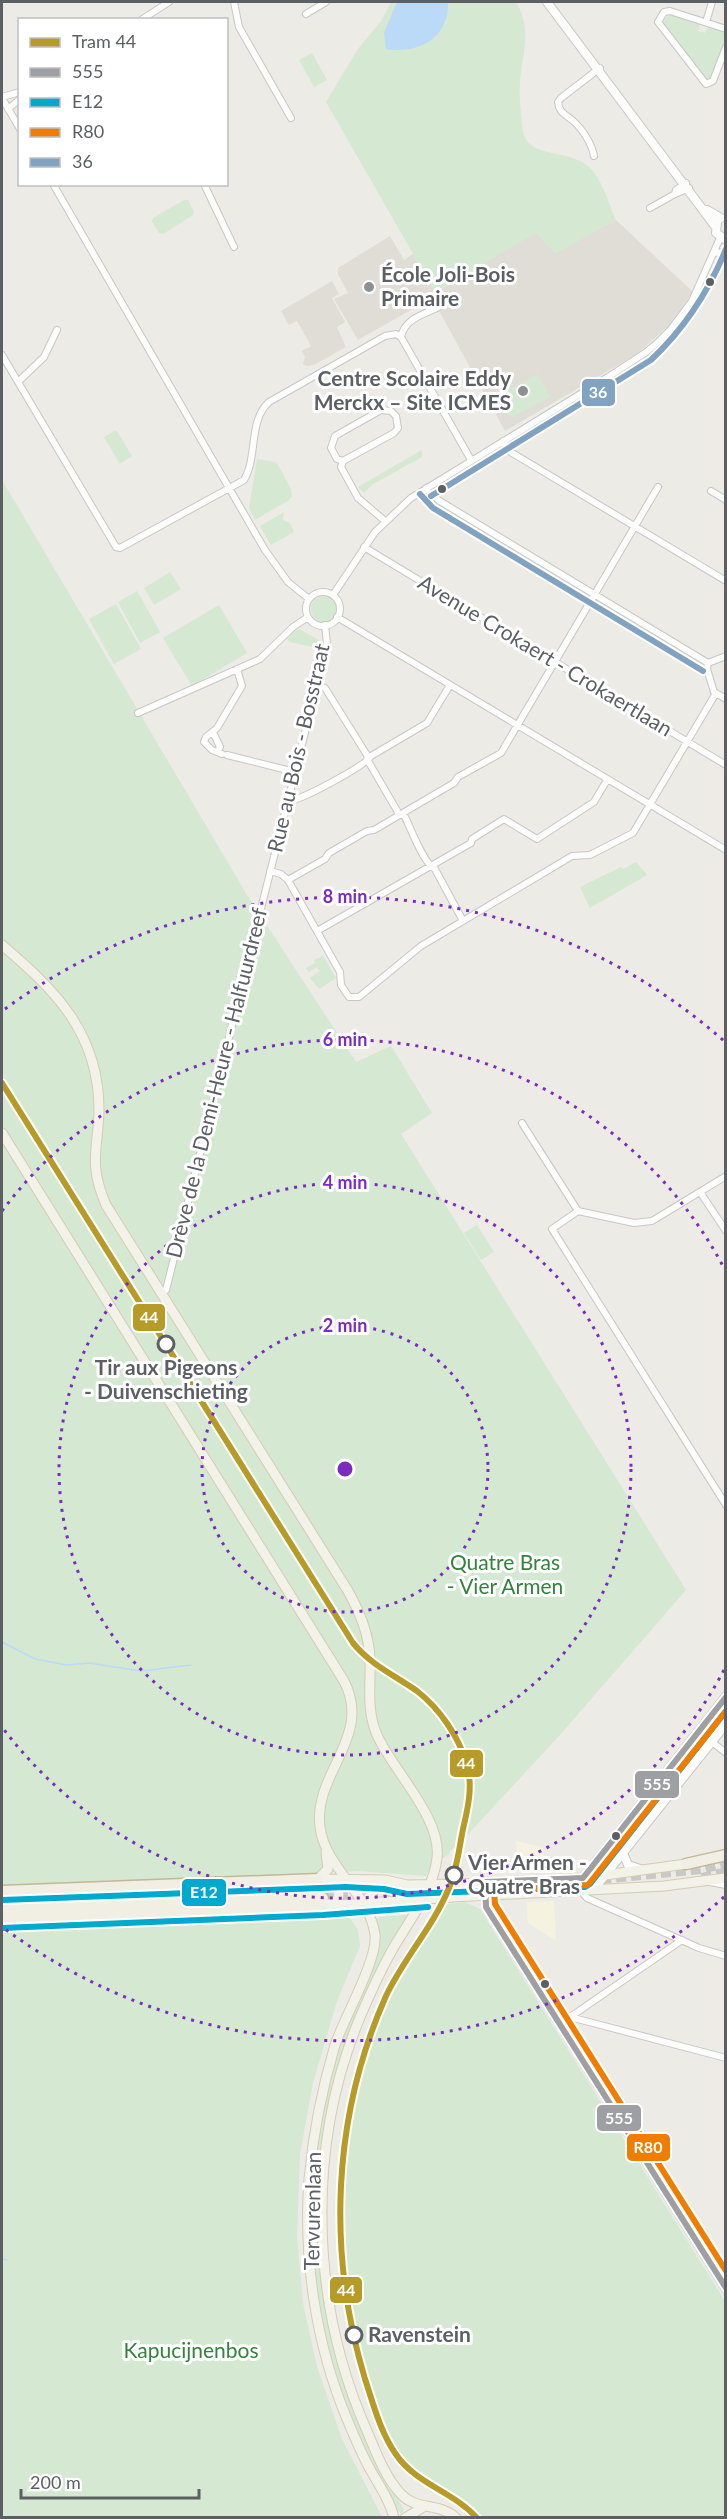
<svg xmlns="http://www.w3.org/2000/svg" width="727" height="2519" font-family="Lato,sans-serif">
<rect width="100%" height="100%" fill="#ecebe6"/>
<path fill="#f5f2df" d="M516,1841L543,1847L544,1870L518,1872Z
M554,1901L556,1941L528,1923L527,1915V1902Z"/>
<path fill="#dfddd6" d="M616,220L693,292L668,326L637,354L505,431L432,298L431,301H427L358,340L334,299L348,293L338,274V268L390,236L404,260L413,254L436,292L536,232L556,253Z
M332,281L339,294L332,298L345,322L337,327L346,347L314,365L306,366L303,364L305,357L302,351L311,346L297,321L289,325L281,311Z"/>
<path fill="#d4e8d2" d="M391,2H516C533,31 522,52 520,82C519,93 520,104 521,114C522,123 522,134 527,141C540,157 572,151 589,167C602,179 609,204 616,220L555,254L536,233L435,292L326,102L358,49L382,20Z
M670,14L700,24L698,31L705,33L708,27L725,32V38L713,75L709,79H706L663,25V21Z
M312,53L327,80L314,87L299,60Z
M184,200H188L194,212L193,215L163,234L159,233L152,221L153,218Z
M538,374L550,397L511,418L499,395Z
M116,430L132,456L120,464L104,437Z
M422,450V457L373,484L364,493L358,487Z
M257,459L275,462L278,465L291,489L292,496L289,500L255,520L249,508Z
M2,480L247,895L356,1062L391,1046L432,1113L401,1134L686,1590L559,1736L459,1844L451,1850L449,1854L431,1866L426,1876L358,1871L273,1874L274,1915L349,1917L358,1930L360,1946L337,2001L313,2083L300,2154L297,2236L303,2303L317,2367L342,2439L382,2517H2Z
M284,512L283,520L290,523L294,532L271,545L260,526Z
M170,572L181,589L154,605L144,588Z
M137,591L160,632L140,643L118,602Z
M311 609a13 13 0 1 1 26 0a13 13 0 1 1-26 0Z
M116,604L141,649L114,664L89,619Z
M219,605L247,653L192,686L163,638Z
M296,630H301L322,642L321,649L290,642L287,639Z
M636,862L647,875L590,908L580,887L621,867L623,869Z
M323,956L336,978L319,989L310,978L320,971L317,967L309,972L306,968L315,963L314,960Z
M477,1225L494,1252L481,1260L464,1233Z
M465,1902L480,1909L725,2301V2517H480C457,2484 416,2486 396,2451C386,2434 379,2412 372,2393C330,2278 332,2151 372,2036C388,1989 416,1946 443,1905Z
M406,1915L407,1917L389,1948L359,2011L321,2162L334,2346L391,2486L404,2510L401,2514C386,2496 375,2472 365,2451C305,2326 297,2179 339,2048C345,2028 353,2008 362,1989C373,1966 385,1946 376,1920L380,1917Z"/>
<path fill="#badaf7" d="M397,2H448C449,38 419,54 386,49L384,33Z"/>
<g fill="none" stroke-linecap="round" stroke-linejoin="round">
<path stroke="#badaf7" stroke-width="1.5" d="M2,1642L35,1659L67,1665L89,1663L141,1671L191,1665
M2,2259L7,2260"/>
<path stroke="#c8c8c6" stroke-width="10" stroke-dasharray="10 5" stroke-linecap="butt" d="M702,1878L726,1872
M601,1879L701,1869L726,1863
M322,1888L385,1887
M323,1898L466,1892"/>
<g stroke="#c7c7c7" stroke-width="8">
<path id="minor" d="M234,2L239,27L291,118
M306,14L326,2
M141,20L169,2
M706,22L712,2
M726,29L670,11L664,12L658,22L706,84L713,81L726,47
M2,97L20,92
M2,98L20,129
M8,109L20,99
M594,156C592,144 582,128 572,120C565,114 559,113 558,102L561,98L600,68
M686,183L676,190L675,194L689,188
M53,184L265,550L288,582L309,599
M204,184L234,247
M650,208L675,194
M714,253L726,252
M401,337L471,460
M401,337C404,320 423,314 437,308
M2,355L116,547L120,548L244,480C258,457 248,421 269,402L385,336L396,334L401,337
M18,382L44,357L57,330
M381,410L391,411L396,416L398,428L394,433L343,461L337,459L331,448L335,436Z
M503,441L509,451L726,581
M343,461L341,467L358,498L385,521
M426,488L438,500L708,663
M711,491L726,500
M364,547L726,765
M306 609a17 17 0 1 1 34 0a17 17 0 1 1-34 0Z
M333,595L375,532L411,498L608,377L645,353L656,344L671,329L692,301L720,238
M337,617L726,850
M708,663L707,669L714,692L726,699
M708,663L726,656
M317,685L325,688L367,755L368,761L399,814L404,815C411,828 423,863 435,869L463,921
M138,713L260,659L293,627L308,617
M213,732L220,747L218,751
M222,754L212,750L204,742L206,737L217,728L242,686L237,669
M227,755L295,772
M288,801C300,801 365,766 371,756L427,723L450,685
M270,871L281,874L288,880L340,972L341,985L349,997H359L421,946L572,856L590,855L633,833L716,693
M288,880L325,859L329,853L367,831L374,830L454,783L458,777L501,753L658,487
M317,931L471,843L472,839L504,819L537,839L594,802L607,780
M522,1123L578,1211
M726,1176L652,1221L634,1223L578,1211L552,1229L726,1505
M700,1192L726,1231
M161,1293L166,1290L327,644L325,625
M698,1731L726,1753
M580,1890L587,1898L699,1948L726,1956
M570,2017L726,2058
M560,2024L682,1940"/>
</g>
<g stroke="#c7c7c7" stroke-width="10">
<path id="tertiary" d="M547,2L715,226
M707,210L721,218
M717,222L716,233L726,240
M623,1853L628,1865L640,1869
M485,1882L486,1907L726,2289
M594,1889L726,1724
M579,1890L583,1878L726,1696"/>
</g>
<g stroke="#c8c9c8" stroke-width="10">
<path id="secondary" d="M710,1881L726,1884"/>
</g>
<g stroke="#d4ccb4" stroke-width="11">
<path id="primary" d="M2,945C55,990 99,1033 99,1110C98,1150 88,1163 106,1205L348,1591C360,1613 369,1634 370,1659C371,1685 366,1710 377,1735C393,1771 442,1818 437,1858C433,1893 406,1924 390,1954C379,1974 370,1994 361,2015C306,2145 310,2302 367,2431C376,2452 385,2477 401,2494C416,2511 439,2502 456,2518
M2,1133L344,1681C373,1737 313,1773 320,1827C325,1868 370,1894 375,1935C378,1959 344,2018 335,2045C322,2089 313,2134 309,2179C303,2259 316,2345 347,2419C354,2436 361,2453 370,2469C378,2484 390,2500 394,2518
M318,1879L385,1880L407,1885L459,1884L583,1878L686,1864
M318,1879L328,1869L326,1852
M328,1879C336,1884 342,1892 337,1900L329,1904
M367,1905C368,1890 379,1886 392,1885
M323,1906L453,1897L664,1886L726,1878
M405,2518L425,2506"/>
</g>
<g stroke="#c3b794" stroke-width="13">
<path id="trunk" d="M686,1864L726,1855
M2,1891L318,1879
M2,1901L322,1888
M2,1910L323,1898
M2,1919L323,1906"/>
</g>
<use href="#minor" stroke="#fcfcfb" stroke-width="6"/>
<use href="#tertiary" stroke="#fcfcfb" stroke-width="8"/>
<use href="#secondary" stroke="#fcfcfb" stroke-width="8"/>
<use href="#primary" stroke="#f3f2e8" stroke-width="9"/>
<use href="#trunk" stroke="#f1efe4" stroke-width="10"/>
<path stroke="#e3e2e2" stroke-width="1.5" d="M457,1843L465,1821"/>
<g stroke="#fff" stroke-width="10">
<path id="bus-1" d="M726,1697L583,1878L485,1882L486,1907L726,2288"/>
</g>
<g stroke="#fff" stroke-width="10">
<path id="bus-2" d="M2,1900L346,1887L384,1889L407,1894L585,1887L590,1884L726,1711
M2,1928L323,1915L428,1907"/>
</g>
<g stroke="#fff" stroke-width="10">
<path id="bus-3" d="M726,1711L588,1885L494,1891L495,1904L726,2271"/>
</g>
<g stroke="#fff" stroke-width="10">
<path id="bus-4" d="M420,494L433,508L703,671
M431,496L651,360C685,328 708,293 726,249"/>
</g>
<use href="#bus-1" stroke="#9d9fa2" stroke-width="6"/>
<use href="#bus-2" stroke="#00a9ce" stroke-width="6"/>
<use href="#bus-3" stroke="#ef7d00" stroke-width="6"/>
<use href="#bus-4" stroke="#81a2c0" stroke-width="6"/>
<g stroke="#fff" stroke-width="10">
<path id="tram-1" d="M2,1083L353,1643C371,1665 394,1675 417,1691C440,1709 459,1737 467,1765C473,1786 468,1808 463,1829C459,1849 457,1869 449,1888C433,1927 404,1958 386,1996C332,2117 327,2253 365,2379C373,2403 380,2431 395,2453C415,2484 453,2491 477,2518"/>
</g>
<use href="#tram-1" stroke="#b79b28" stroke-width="6"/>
</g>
<g fill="none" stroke="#7b2cbf" stroke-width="3" stroke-dasharray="3 6">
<circle cx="345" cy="1469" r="143"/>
<circle cx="345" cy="1469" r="286"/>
<path d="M724 1670A429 429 0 0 1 2 1727M2 1211A429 429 0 0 1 724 1268"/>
<path d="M724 1897A572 572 0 0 1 5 1929M5 1009A572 572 0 0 1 724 1041"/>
</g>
<g fill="#5c5f64" stroke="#fff" stroke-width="2">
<circle cx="710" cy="282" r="5"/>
<circle cx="442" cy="489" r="5"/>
<circle cx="616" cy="1836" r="5"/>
<circle cx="545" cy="1984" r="5"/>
</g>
<g fill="#8e9092" stroke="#fff" stroke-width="2">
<circle cx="369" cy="287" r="6"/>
<circle cx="523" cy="391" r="6"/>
</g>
<g fill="#fff" stroke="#5c5f64" stroke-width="3">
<circle cx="166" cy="1344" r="8"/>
<circle cx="454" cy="1875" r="8"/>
<circle cx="354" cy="2335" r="8"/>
</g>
<g text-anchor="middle" stroke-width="6" stroke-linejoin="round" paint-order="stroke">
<g font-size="21" font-weight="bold" fill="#5c5f64" stroke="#fff" text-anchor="start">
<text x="381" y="282">École Joli-Bois<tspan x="381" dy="24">Primaire</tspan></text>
<text x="511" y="386" text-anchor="end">Centre Scolaire Eddy<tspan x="511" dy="24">Merckx – Site ICMES</tspan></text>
</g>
<g font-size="21" fill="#5c5f64" stroke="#fff">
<text transform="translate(545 656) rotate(31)" y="7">Avenue Crokaert - Crokaertlaan</text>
<text transform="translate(299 748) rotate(-77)" y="7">Rue au Bois - Bosstraat</text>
<text transform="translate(217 1083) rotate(-76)" y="7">Drève de la Demi-Heure - Halfuurdreef</text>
<text transform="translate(313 2211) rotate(-89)" y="7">Tervurenlaan</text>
</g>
<g font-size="21" font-weight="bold" fill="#5c5f64" stroke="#fff" text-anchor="start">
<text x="166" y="1375" text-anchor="middle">Tir aux Pigeons<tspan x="166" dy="24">- Duivenschieting</tspan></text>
<text x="468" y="1870">Vier Armen -<tspan x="468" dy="24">Quatre Bras</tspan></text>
<text x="368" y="2342">Ravenstein</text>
</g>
<g font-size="21" fill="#35823d" stroke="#fff">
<text x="505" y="1570">Quatre Bras<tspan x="505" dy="24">- Vier Armen</tspan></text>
<text x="191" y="2358">Kapucijnenbos</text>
</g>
</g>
<circle cx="345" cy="1469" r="9" fill="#7b2cbf" stroke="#fff" stroke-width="3"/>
<g font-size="18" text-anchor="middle" font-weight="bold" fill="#7b2cbf" stroke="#fff" stroke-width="6" stroke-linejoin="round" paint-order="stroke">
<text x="345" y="903">8 min</text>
<text x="345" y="1046">6 min</text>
<text x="345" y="1189">4 min</text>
<text x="345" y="1332">2 min</text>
</g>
<g stroke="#fff" stroke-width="2">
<rect x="581" y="378" width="35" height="29" rx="6" fill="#81a2c0"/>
<rect x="132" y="1303" width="34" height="29" rx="6" fill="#b79b28"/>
<rect x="449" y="1749" width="35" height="29" rx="6" fill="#b79b28"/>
<rect x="634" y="1770" width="46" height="29" rx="6" fill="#9d9fa2"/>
<rect x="181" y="1878" width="46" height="29" rx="6" fill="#00a9ce"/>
<rect x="596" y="2104" width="46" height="28" rx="6" fill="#9d9fa2"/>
<rect x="626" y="2133" width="45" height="29" rx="6" fill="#ef7d00"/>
<rect x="329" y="2276" width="34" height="28" rx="6" fill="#b79b28"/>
</g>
<g font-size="16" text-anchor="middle" font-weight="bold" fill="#fff">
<text x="598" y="398">36</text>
<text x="149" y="1323">44</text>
<text x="466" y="1769">44</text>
<text x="657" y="1790">555</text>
<text x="204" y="1898">E12</text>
<text x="619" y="2124">555</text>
<text x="648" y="2153">R80</text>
<text x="346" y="2296">44</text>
</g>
<rect width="727" height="2519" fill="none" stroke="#5c5f64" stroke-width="6"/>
<rect x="18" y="18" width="210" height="168" fill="#ffffff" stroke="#bebfc1" stroke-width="1.5"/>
<rect x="30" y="38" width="30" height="9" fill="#b79b28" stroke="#bebfc1" stroke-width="1.5"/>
<text x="72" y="48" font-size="18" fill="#5c5f64">Tram 44</text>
<rect x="30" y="68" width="30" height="9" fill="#9d9fa2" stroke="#bebfc1" stroke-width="1.5"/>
<text x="72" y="78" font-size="18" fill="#5c5f64">555</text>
<rect x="30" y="98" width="30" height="9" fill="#00a9ce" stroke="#bebfc1" stroke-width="1.5"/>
<text x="72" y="108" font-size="18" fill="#5c5f64">E12</text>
<rect x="30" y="128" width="30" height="9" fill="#ef7d00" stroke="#bebfc1" stroke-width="1.5"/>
<text x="72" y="138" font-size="18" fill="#5c5f64">R80</text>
<rect x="30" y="158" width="30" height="9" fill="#81a2c0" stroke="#bebfc1" stroke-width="1.5"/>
<text x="72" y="168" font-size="18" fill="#5c5f64">36</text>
<path d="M21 2489v9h178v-9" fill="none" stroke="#5c5f64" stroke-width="3"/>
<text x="30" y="2489" font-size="18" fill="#5c5f64" stroke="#ffffff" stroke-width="4.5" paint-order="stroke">200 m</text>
</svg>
